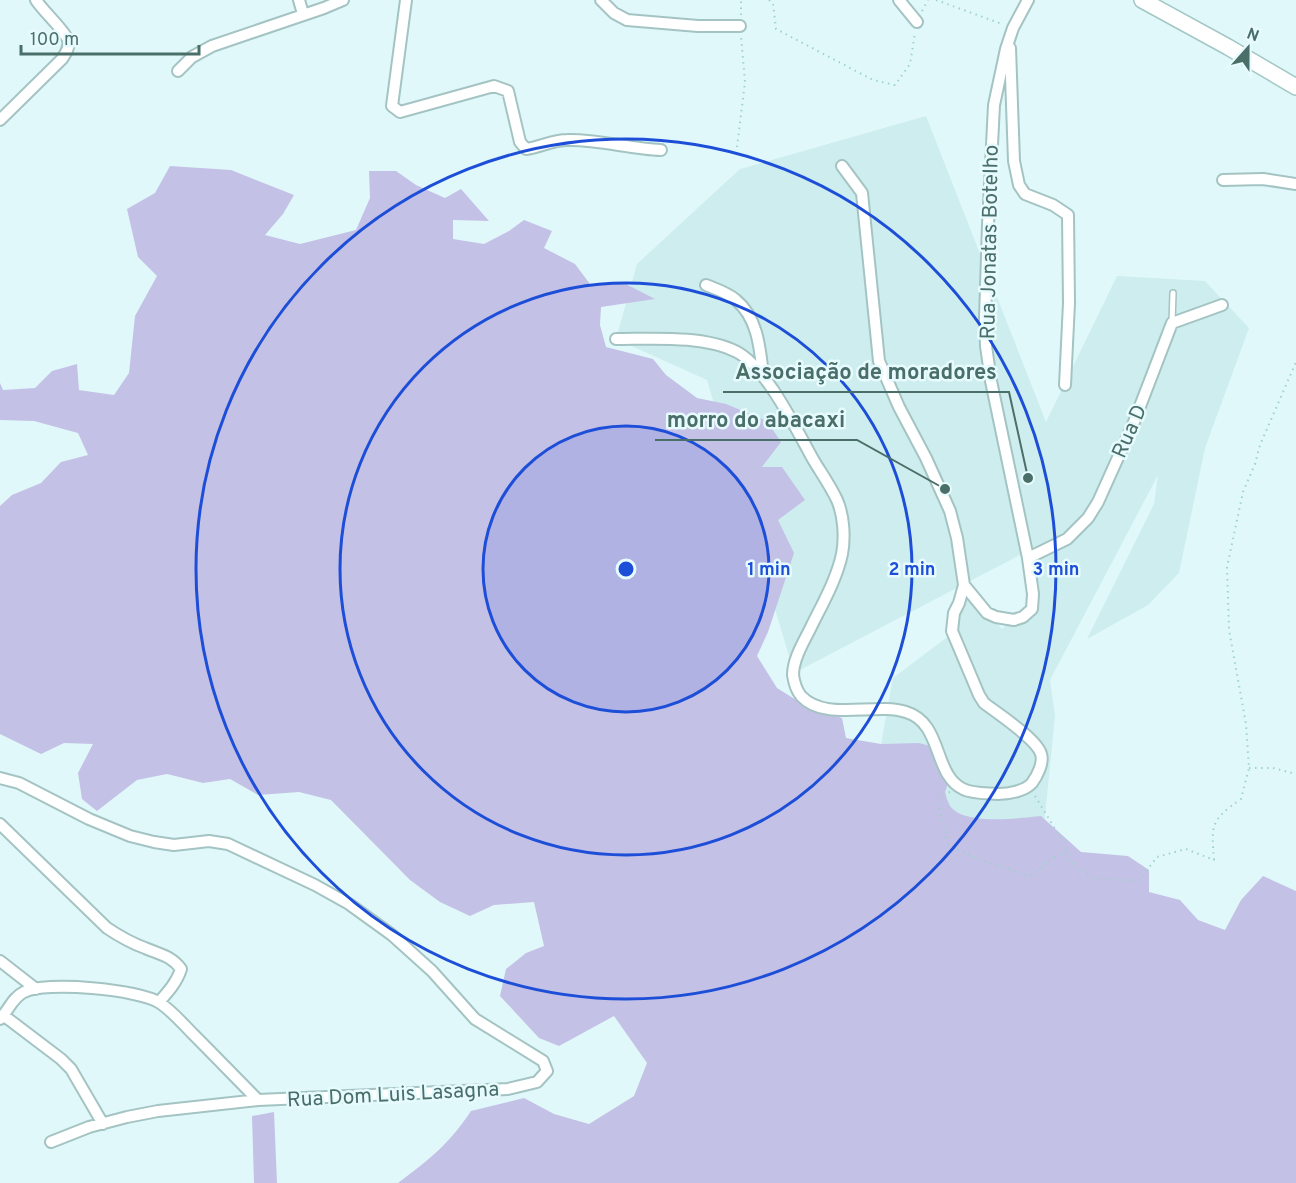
<svg xmlns="http://www.w3.org/2000/svg" width="1296" height="1183" font-family="Overpass,sans-serif">
<rect width="100%" height="100%" fill="#e1f8fa"/>
<path fill="#ceedee" d="M926,116L1046,422L1117,276L1205,281L1249,328L1205,448L1179,573L1148,605L1087,639L1154,504L1158,475L1050,680L1055,716L1043,836L924,811L881,744L893,678L954,632L959,606L969,591L1002,629L1032,602L1029,578L1037,546L794,673L707,380L616,339L637,264L740,169Z"/>
<path fill="#c4c1e6" d="M170,166L231,170L294,195L283,214L265,235L300,244L356,230L370,198L369,171H396L416,185L445,198L461,189L489,221L453,220V239L484,244L509,231L524,220L552,231L544,248L575,264L590,284L624,283L655,299L601,307L600,325L606,347L653,359L666,375L697,398L726,404L767,421L781,442L762,467H782L805,500L778,520L794,553L768,632L757,656L777,688L809,708L842,718L846,738L881,744L919,743L934,747L950,778L945,792C946,797 948,802 950,806C964,826 1020,818 1041,816L1081,852L1128,856L1149,870V892L1180,900L1198,920L1225,930L1241,900L1263,876L1296,891V1183H398C429,1160 450,1143 471,1111L524,1098L554,1114L589,1124L634,1096L647,1063L614,1016L559,1046L539,1038L500,996L506,969L526,953L544,946L534,902L494,905L470,916L440,902L410,880L331,800L299,792L258,795L230,779L203,783L167,774L137,780L97,811L82,799L78,773L93,744L64,743L41,754L0,734V506L12,495L41,483L61,462L88,455L78,433L34,421L0,420V383L3,390L35,388L52,371L77,364L79,390L114,395L129,373L135,316L157,276L138,257L127,209L155,193Z
M274,1112L277,1183H254L252,1116Z"/>
<g fill="none" stroke-linecap="round" stroke-linejoin="round">
<g stroke="#a4c4c3" stroke-width="8">
<path id="lane" d="M1172,323L1173,293"/>
</g>
<g stroke="#a4c4c3" stroke-width="14">
<path id="street" d="M299,0L303,14
M406,0L392,106L400,112L494,86L508,91L520,142L526,149C540,147 553,140 567,140C598,139 630,149 661,150
M601,0L614,13L627,20L698,26H740
M899,0L917,22
M1010,48L1014,161L1019,185L1025,194L1053,205L1068,215L1069,303L1065,385
M178,71L192,57L212,46L324,8L343,0
M0,120L62,59C66,53 70,47 68,40C65,31 43,11 36,0
M842,166L862,193L879,361L899,407L926,458L950,511L957,538L964,585L987,613L996,617L1014,620L1023,617L1032,609L1033,594L1028,558L991,381L986,346L985,319L988,225L994,105L1006,49L1013,28L1028,0
M1223,180L1263,179L1296,184
M706,285C716,289 728,293 736,300C758,318 760,349 763,375
M616,339C652,339 704,335 737,352C767,368 797,431 814,461C822,474 831,487 837,500C844,516 845,538 842,554C837,578 823,603 812,625C805,640 793,658 793,675C794,682 797,691 801,696C825,722 875,702 906,712C943,723 933,775 963,789C973,794 987,793 998,794C1009,794 1025,791 1032,783C1037,776 1044,763 1041,754C1037,739 997,713 984,703L979,695L952,631L954,613L959,603L964,585
M1028,558L1067,539L1088,518L1098,502L1134,422L1172,323L1222,305
M0,778L19,783L89,819L130,836L154,842L174,845L209,841L228,844L315,885L349,904L392,935L432,971L475,1019L543,1061L547,1071L537,1082L508,1089L258,1100L158,1111L127,1117L89,1127L51,1142
M0,824L107,928C119,936 131,943 145,948C159,954 172,956 181,969C177,982 168,992 159,1002
M0,961L36,989
M3,1015L61,1059L71,1069L103,1124
M0,1019C8,1011 13,997 24,992C45,981 139,989 160,1003C172,1011 183,1024 193,1034C215,1056 236,1078 258,1100"/>
</g>
<g stroke="#a2c8c5" stroke-width="18">
<path id="secondary" d="M1142,0L1228,47L1296,87"/>
</g>
<path stroke="#9fd2cb" stroke-width="2" stroke-dasharray="1.5 4.5" stroke-linecap="butt" d="M769,0L773,3L776,29L873,80L895,85L910,64L915,33
M936,0L1002,24
M922,11L928,0
M741,15V0
M737,147L745,82L741,36
M1249,768H1273L1296,774
M950,792L940,795L938,804L949,846L984,861L1030,876L1048,861L1068,850
M1035,796L1068,850L1069,861L1093,878L1139,881L1157,857L1186,849L1214,860C1211,824 1211,820 1241,799L1249,768L1246,724L1229,630L1227,567L1243,492L1255,464L1260,445L1296,362"/>
<use href="#lane" stroke="#fff" stroke-width="5"/>
<use href="#street" stroke="#fff" stroke-width="10"/>
<use href="#secondary" stroke="#fff" stroke-width="15"/>
</g>
<circle cx="626" cy="569" r="143" fill="#1d4ed8" fill-opacity=".12"/>
<g fill="none" stroke="#1d4ed8" stroke-width="3">
<circle cx="626" cy="569" r="143"/>
<circle cx="626" cy="569" r="286"/>
<circle cx="626" cy="569" r="430"/>
</g>
<g text-anchor="middle" stroke-width="5" stroke-linejoin="round" paint-order="stroke">
<g font-size="21" fill="#4a6f69" stroke="#e7fbfe">
<text transform="translate(989 242) rotate(-89)" y="7">Rua Jonatas Botelho</text>
<text transform="translate(1129 431) rotate(-66)" y="7">Rua D</text>
<text transform="translate(393 1094) rotate(-3)" y="7">Rua Dom Luis Lasagna</text>
</g>
</g>
<circle cx="626" cy="569" r="9" fill="#1d4ed8" stroke="#e7fbfe" stroke-width="3"/>
<g font-size="18" text-anchor="middle" font-weight="bold" fill="#1d4ed8" stroke="#e7fbfe" stroke-width="5" stroke-linejoin="round" paint-order="stroke">
<text x="769" y="575">1 min</text>
<text x="912" y="575">2 min</text>
<text x="1056" y="575">3 min</text>
</g>
<path fill="none" stroke="#4a6f69" stroke-width="2" d="M1028 478L1009 392H723M945 489L857 440H655"/>
<g fill="#4a6f69" stroke="#e7fbfe" stroke-width="2">
<circle cx="1028" cy="478" r="6"/>
<circle cx="945" cy="489" r="6"/>
</g>
<g font-size="22" text-anchor="middle" font-weight="bold" fill="#4a6f69" stroke="#e7fbfe" stroke-width="5" stroke-linejoin="round" paint-order="stroke">
<text x="866" y="379">Associação de moradores</text>
<text x="756" y="427">morro do abacaxi</text>
</g>
<g transform="translate(1248 48) rotate(21)" stroke="#e7fbfe" stroke-width="4.5" paint-order="stroke">
<path d="M0-4.5L10 22L0 15L-10 22Z" fill="#4a6f69"/>
<text y="-9" font-size="16" font-weight="bold" text-anchor="middle" fill="#4a6f69">N</text>
</g>
<path d="M21 45v9h178v-9" fill="none" stroke="#4a6f69" stroke-width="3"/>
<text x="30" y="45" font-size="18" fill="#4a6f69" stroke="#e7fbfe" stroke-width="4.5" paint-order="stroke">100 m</text>
</svg>
